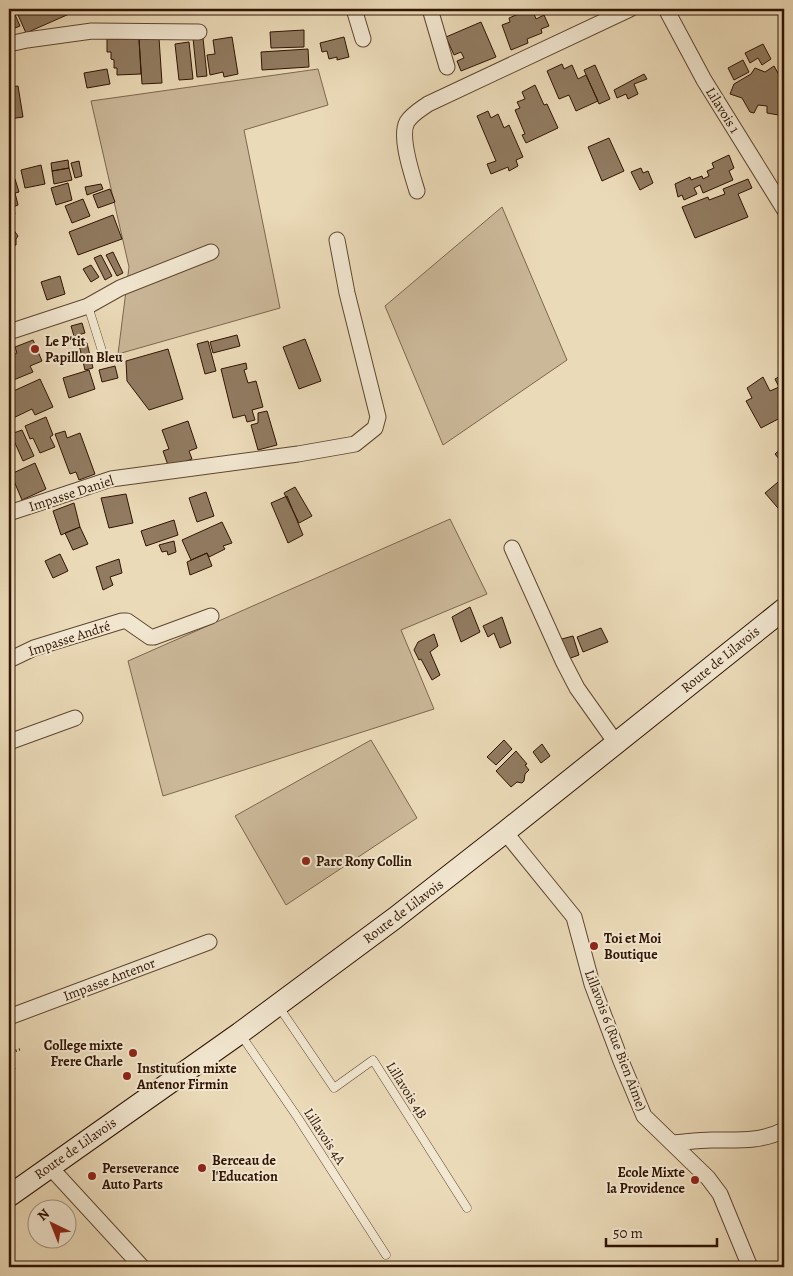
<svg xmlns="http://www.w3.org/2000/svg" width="793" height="1276" font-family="Alegreya,serif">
<rect width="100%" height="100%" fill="#ebdab8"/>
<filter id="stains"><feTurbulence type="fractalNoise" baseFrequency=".004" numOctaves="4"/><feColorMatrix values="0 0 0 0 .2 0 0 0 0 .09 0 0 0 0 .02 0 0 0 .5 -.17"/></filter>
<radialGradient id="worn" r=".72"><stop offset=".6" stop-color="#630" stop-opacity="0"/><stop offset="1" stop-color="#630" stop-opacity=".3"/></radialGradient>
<path fill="#cbb899" stroke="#7e664e" d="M318,69L328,105L244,130L280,308L118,354L129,267L91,101Z
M502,207L567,360L443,445L385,306Z
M450,519L487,594L401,630L434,709L163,796L128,661Z
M371,740L417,818L286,905L235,816Z"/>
<path fill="#917b61" stroke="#301402" d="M33,9H76V11L26,33L18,15Z
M13,10L20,26L15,28L9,15V12Z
M533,11L536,19L544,15L549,26L541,29L542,33L527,39L528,43L511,50L502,25L510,22L509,18L523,12L524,14Z
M481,22L496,57L461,71L457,61L464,58L461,52L454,55L446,37Z
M304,30V47L271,48L270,32Z
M232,37L238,74L224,77L223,72L210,75L207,55L215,54L213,40Z
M344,37L349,57L337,60V57L329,59L327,51L322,52L320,43Z
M159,38L162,83L142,84L139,39Z
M193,38H203L207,76L197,77Z
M107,39H139L141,74L117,75V68H114V60L111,59V52H107Z
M189,42L193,79L179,80L175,44Z
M763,44L771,59L762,65L758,58L750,63L745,53Z
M308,49L309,67L262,70L261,52Z
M743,60L749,72L734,80L728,68Z
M562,64L564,69L572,65L578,79L586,75L598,101L576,111L569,95L559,99L547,71Z
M595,65L610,99L599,104L584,70Z
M774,66L784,84V116L767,113V106L758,105L754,113L750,112L742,98L730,94L734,84L751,74L755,68L765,72Z
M107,69L110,84L87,88L84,73Z
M644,74L647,79L634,84L638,94L628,99L626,94L617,98L614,90Z
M535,85L544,105L547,104L558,128L526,143L522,135L525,134L515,110L520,108L517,102L525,99L522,92Z
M18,86L23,117L9,119V87Z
M488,111L491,118L498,114L504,128L509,125L523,157L516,160L518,166L509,171L508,167L491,174L487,164L496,161L477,116Z
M609,138L624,171L602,181L588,147Z
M729,155L734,168L729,171L733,180L703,193L700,185L694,188L697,194L684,200L682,195L678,197L675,184L690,177L691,180L702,176L703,179L709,176L707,171L714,168L712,163Z
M68,160L69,168L52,171L51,163Z
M79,161L82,176L75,178L71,163Z
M41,165L45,184L25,188L21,170Z
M69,168L72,180L54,184L52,171Z
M641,168L643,173L648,171L653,183L640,190L631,172Z
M15,179L19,192L15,193L18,205L13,207L15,214L9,216V181Z
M748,179L752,188L738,194L748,217L695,238L682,207L708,197L709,200L725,194L723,189Z
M68,183L72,200L56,205L51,188Z
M101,184L103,189L87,195L85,187Z
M110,189L115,202L98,208L93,195Z
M83,199L90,216L72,223L65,206Z
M113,215L122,239L78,255L69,232Z
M9,229H13L18,236L16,239V245L9,247Z
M113,252L123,273L117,276L106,255Z
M101,255L112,276L105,280L94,258Z
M91,265L99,277L91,282L83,269Z
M60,276L65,294L47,300L41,282Z
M82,323L85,333L74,336L71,326Z
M237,335L240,346L213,353L210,342Z
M305,339L321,381L299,389L283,347Z
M33,340L42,361L30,366L33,372L11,381L9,376V357L17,353L15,347Z
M208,341L216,371L205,374L197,344Z
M87,343L93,368L85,370L79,345Z
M168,349L183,399L149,410L127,381L126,361Z
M246,363L247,369L244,370L248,383L256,381L263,407L252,410L255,420L247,422L245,415L233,418L221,369Z
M115,366L118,378L102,382L99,370Z
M89,370L95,389L69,398L63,378Z
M784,374V416L761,428L746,401L752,398L747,388L763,377L770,391L779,387L775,379Z
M40,379L53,407L35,415L32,409L9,420V393Z
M267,411L277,445L258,450L251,425L258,423V413Z
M46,417L53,435L50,437L55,447L40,453L33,438L30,439L25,426Z
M188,421L197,448L189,451L192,459L169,468L163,451L169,449L162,430Z
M22,430L34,456L23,461L11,434Z
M65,431L67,438L80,433L95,474L79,480L76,472L70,474L55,434Z
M784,446V465L775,454Z
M35,463L46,489L22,500L11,474Z
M784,477V515L765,493Z
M295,487L312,516L299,523L284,493Z
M206,492L214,516L197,522L189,498Z
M126,494L133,523L109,528L101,498Z
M287,496L303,535L288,543L271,503Z
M74,503L80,527L61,535L53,511Z
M174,520L178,535L146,546L141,531Z
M222,522L232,543L223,546L225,549L209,557L207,553L191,560L182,540Z
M80,527L88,544L73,550L65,533Z
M174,541L176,552L168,555L167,551L162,552L159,545Z
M207,553L212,566L190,575L187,562Z
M60,554L68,571L53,578L45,561Z
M119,559L122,573L110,577L113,585L103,590L96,567Z
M470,607L480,632L461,642L452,617Z
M502,617L511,643L500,648L494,633L488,637L483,626Z
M601,628L608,642L583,652L577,637Z
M434,634L438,646L430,652L440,675L432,680L421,659L419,660L414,650L418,642Z
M573,636L579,655L565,660L558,640Z
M504,740L512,749L496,765L487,757Z
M542,744L550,756L541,763L533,752Z
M516,751L527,764L525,765L529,770L525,774L524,781L522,783L517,782L511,787L496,771Z
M11,1055L15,1069L9,1071V1056Z"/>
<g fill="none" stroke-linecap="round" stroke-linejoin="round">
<g stroke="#5f4630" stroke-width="9">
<path id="lane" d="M88,306L103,354
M279,1007L334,1088L373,1060L467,1208
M241,1035L298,1118L386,1255"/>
</g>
<g stroke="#5f4630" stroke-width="17">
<path id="street" d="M354,9L363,39
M430,9L447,67
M666,9L704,80L784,209
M9,44L27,40L92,31L199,32
M417,191C412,174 399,137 407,122C412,114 421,109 428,104L630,9
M9,332L88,306L120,288L211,252
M9,513L111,479L298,454L355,444L375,428L378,417L347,293L337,240
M512,548L563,661L577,688L616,743
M9,660L34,648L122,621H127L150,637H154L211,616
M9,742L75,718
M505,832L574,917L592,984L621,1061L644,1116L708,1178L720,1194L750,1267
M9,1017L209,942
M673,1143C686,1142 699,1140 712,1140C738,1140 761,1142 784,1130
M49,1166L142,1267"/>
</g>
<g stroke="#301402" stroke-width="23">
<path id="secondary" d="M9,1196L240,1033L395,918L505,832L784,609"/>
</g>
<path stroke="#301402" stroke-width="2.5" stroke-dasharray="1 2.5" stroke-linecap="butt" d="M9,1053L21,1049"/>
<use href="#lane" stroke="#f2e7d1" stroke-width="8"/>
<use href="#street" stroke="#f2e7d1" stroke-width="15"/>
<use href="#secondary" stroke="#f2e7d1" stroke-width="21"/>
</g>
<g fill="#8f2418" stroke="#f2e7d1" stroke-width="2">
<circle cx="35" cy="349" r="5"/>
<circle cx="306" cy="861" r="5"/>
<circle cx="594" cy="946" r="5"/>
<circle cx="133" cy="1053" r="5"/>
<circle cx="127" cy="1076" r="5"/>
<circle cx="202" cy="1168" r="5"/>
<circle cx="92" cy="1176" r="5"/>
<circle cx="695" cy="1180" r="5"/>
</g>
<g text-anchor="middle" stroke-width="4" stroke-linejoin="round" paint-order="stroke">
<g font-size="14" fill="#301402" stroke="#f2e7d1">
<text transform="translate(723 110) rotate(58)" y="5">Lilavois 1</text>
<text transform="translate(71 493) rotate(-18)" y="5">Impasse Daniel</text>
<text transform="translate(69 638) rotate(-18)" y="5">Impasse André</text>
<text transform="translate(720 659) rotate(-39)" y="5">Route de Lilavois</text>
<text transform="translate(403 911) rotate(-37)" y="5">Route de Lilavois</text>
<text transform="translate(109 979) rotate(-21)" y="5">Impasse Antenor</text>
<text transform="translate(616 1040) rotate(69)" y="5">Lillavois 6 (Rue Bien Aime)</text>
<text transform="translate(407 1090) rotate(58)" y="5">Lillavois 4B</text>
<text transform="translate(325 1136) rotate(57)" y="5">Lillavois 4A</text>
<text transform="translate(75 1148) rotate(-35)" y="5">Route de Lilavois</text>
</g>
<g font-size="14" font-weight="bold" fill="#301402" stroke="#f2e7d1" text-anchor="start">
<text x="45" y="346">Le P'tit<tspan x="45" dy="16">Papillon Bleu</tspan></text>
<text x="316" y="866">Parc Rony Collin</text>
<text x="604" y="943">Toi et Moi<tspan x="604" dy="16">Boutique</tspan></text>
<text x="123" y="1050" text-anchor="end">College mixte<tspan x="123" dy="16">Frere Charle</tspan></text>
<text x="137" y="1073">Institution mixte<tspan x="137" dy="16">Antenor Firmin</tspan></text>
<text x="212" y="1165">Berceau de<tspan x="212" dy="16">l'Education</tspan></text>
<text x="102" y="1173">Perseverance<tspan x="102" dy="16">Auto Parts</tspan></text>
<text x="685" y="1177" text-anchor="end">Ecole Mixte<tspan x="685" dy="16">la Providence</tspan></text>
</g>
</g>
<rect width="793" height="1276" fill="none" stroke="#ebdab8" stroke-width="30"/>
<rect x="10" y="10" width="773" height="1256" fill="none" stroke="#301402" stroke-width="2.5"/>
<rect x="15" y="15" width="763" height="1246" fill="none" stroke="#301402"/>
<g transform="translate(52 1224) rotate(317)"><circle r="24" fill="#f2e7d1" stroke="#a4937e"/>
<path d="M0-4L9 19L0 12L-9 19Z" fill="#8f2418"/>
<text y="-8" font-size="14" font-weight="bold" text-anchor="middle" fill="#301402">N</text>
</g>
<path d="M606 1238v8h111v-8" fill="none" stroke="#301402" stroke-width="2.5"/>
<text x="613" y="1238" font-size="15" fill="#301402" stroke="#f2e7d1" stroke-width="4" paint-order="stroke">50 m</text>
<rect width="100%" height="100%" filter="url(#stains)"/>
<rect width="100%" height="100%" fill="url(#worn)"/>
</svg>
